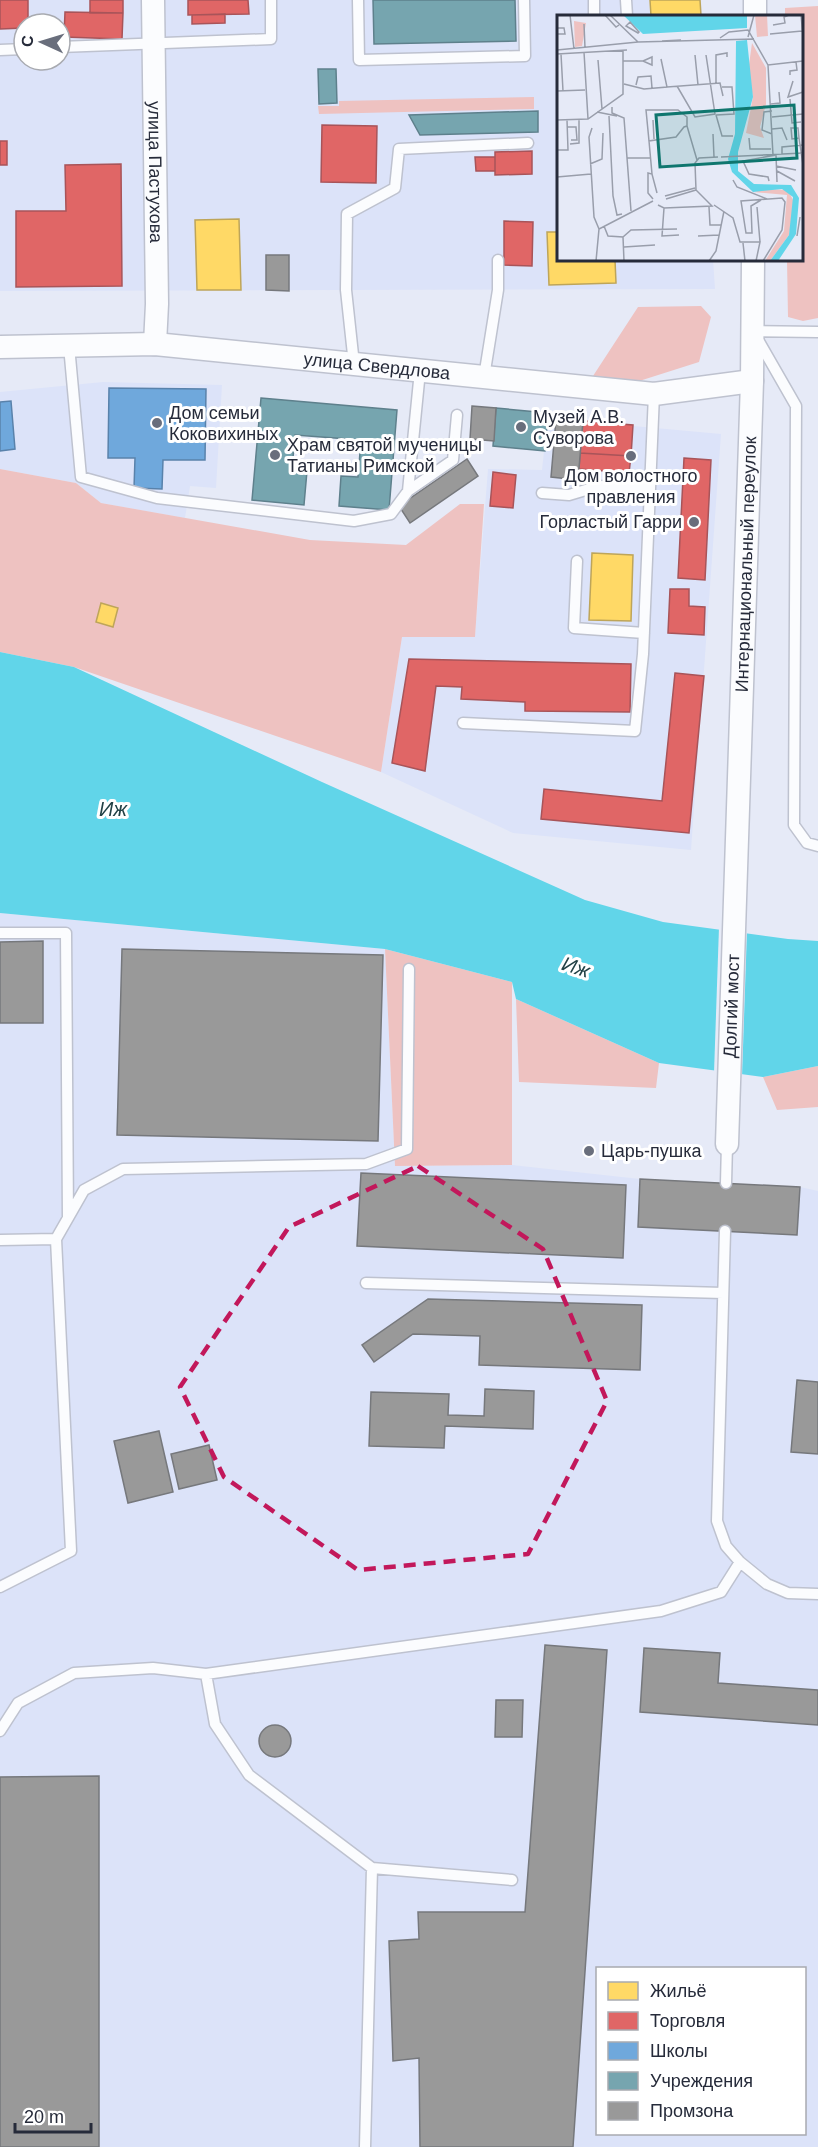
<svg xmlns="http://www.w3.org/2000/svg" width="818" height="2147" font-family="Helvetica,sans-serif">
<rect width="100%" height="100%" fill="#e6eaf7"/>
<path fill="#dce3f9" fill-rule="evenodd" d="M0,0H701L702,16H558V260H713L715,289L0,291ZM24,24H60V60H24Z
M103,382L222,385L216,488L190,486L185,518L101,503L76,483L0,469V392Z
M548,413L556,419L721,434L691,850L513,833L381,772L402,637L475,636L488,469L542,470Z
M0,913L385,949L395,1166L512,1165L640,1179L800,1187L818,1191V2147H0ZM598,1968H804V2134H598Z"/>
<path fill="#eec2c1" d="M818,6V318L803,321L788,317L787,260H802V16H785V8Z
M534,97V109L319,114L318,106H339V101Z
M701,306L711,317L699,362L633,383L593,376L638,307Z
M0,469L76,483L101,503L310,540L406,545L460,504H484L475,637H402L381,772L74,667L0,652Z
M385,949L512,982V1165L395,1166Z
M516,999L659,1063L656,1088L519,1082Z
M818,1066V1107L777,1110L763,1077Z"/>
<path fill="#61d5e9" d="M0,652L74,667L322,782L585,900L663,922L788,939L818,941V1066L763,1077L659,1063L516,999L512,982L385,949L0,913Z"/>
<path fill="#e6eaf7" d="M719,927L747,931L742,1077L714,1073Z"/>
<path fill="#ffd966" stroke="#bea559" stroke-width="1.5" d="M650,0H700L701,16H651Z
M239,219L241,290H197L195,220Z
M547,232H558V260H615L616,283L549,285Z
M592,553L633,555L631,621L589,620Z
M101,603L118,608L113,627L96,622Z"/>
<path fill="#e06666" stroke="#a85459" stroke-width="1.5" d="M0,0H28V24H24V28L0,29Z
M90,0H123V13H90Z
M188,0H248L249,14L188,15Z
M65,12L123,13L122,39L64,37Z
M225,14V23L192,24V15Z
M322,125L377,126L376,183L321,182Z
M0,141H7V165H0Z
M532,151V174L495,175V152Z
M475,157H495V171H476Z
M121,164L122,286L16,287V211H66L65,165Z
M504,221L533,222L532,266L504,265Z
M583,421L633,425L631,456L580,453Z
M580,453L631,456L629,473L579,469Z
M684,458L711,460L705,580L678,578Z
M493,472L516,475L513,508L490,506Z
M670,589H689V606L705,607L704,635L668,633Z
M409,659L631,664L630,712L525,711V702L461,699L462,687L436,686L425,771L392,763Z
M675,673L704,676L689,833L541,819L544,789L662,801Z"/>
<path fill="#6fa8dc" stroke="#5982ab" stroke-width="1.5" d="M109,388L206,389L205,460H163L162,489L134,488L135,458H108Z
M11,401L15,449L0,451V402Z"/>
<path fill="#76a5af" stroke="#5e808c" stroke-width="1.5" d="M373,0H515L516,41L374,44Z
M318,69H336L337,103L319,104Z
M538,111V132L420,135L409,115Z
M261,398L397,410L389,510L339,506L341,476L358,477L361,440L295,435L292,469L307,471L304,505L252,500Z
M496,408L548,413L545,451L493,446Z"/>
<path fill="#999" stroke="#76787c" stroke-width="1.5" d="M266,255H289V291L266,290Z
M472,406L496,408L494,441L470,439Z
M556,419L583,421L578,480L551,477Z
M467,459L478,476L410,523L399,506Z
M43,941V1023H0V942Z
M122,949L383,955L378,1141L117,1135Z
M361,1173L626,1185L623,1258L357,1246Z
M640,1179L800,1187L797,1235L638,1227Z
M428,1299L642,1305L640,1370L479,1365L480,1336L413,1334L374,1362L362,1345Z
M797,1380L818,1382V1454L791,1452Z
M485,1389L534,1391L533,1429L445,1426L444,1448L369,1446L371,1392L449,1394L448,1415L484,1416Z
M159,1431L173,1492L128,1503L114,1441Z
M209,1445L217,1480L179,1489L171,1454Z
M545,1645L607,1650L573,2147H420L419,2058L393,2061L389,1941L419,1939L418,1912H525Z
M644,1648L720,1653L718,1683L818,1690V1725L640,1712Z
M496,1700H523L522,1737H495Z
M259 1741a16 16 0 1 1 32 0a16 16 0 1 1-32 0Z
M99,1776V2147H0V1777Z"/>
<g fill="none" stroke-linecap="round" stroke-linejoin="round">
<g stroke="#bec2cf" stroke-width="13">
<path id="lane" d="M358,0L359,60L525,56L524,0
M594,0V16
M626,0L627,16
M60,47L271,39V0
M0,50L24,49
M753,331L818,332
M757,338L796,406L794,825L807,843L818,846
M69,346L81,477L157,498L354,521L391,514L408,491L420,371
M354,364L346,290L347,214L395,188L399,149L528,143
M484,377L498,290V260
M408,491L453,460L457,415
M542,493L569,495L599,486L650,488
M577,561L574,628L644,633
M463,723L635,731L643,654L654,394
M0,933H66L68,1218
M726,1183L727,1144
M725,1231L717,1521L726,1546L740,1562L767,1584L788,1593L818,1594
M56,1239L84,1190L123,1169L366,1164L407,1149L409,969
M0,1240L56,1239L71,1551L0,1587
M366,1283L723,1293
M0,1731L18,1703L74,1673L153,1668L206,1674
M372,1868L512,1880
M365,2147L372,1868L249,1775L215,1724L206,1674L661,1611L721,1592L740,1562"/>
</g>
<g stroke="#bec2cf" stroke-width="25">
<g id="street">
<path id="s1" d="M153,0L157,304L155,344"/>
<path d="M755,0V16"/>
<path id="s2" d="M0,347L155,344L654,394L752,381"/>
<path id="s3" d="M727,1144L752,381L753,260"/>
</g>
</g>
<use href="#lane" stroke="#fbfcfe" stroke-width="10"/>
<use href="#street" stroke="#fbfcfe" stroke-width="22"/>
</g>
<path fill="none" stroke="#c2185b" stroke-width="4.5" stroke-dasharray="12 8" stroke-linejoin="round" d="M418,1166L543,1249L607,1401L528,1554L358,1570L224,1477L180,1387L289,1227Z"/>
<g fill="#696e7c" stroke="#fff" stroke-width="2">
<circle cx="157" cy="423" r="6"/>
<circle cx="521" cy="427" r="6"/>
<circle cx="275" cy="455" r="6"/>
<circle cx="631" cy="456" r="6"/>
<circle cx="694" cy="522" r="6"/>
<circle cx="589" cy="1151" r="6"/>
</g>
<g text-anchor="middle" stroke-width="6" stroke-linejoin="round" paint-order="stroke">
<g font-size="18" fill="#262b3a" stroke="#fff">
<text dy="6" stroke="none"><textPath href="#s1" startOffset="172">улица Пастухова</textPath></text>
<text dy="6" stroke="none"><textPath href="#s2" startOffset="378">улица Свердлова</textPath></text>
<text dy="6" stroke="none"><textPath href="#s3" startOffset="580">Интернациональный переулок</textPath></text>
<text dy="6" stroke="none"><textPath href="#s3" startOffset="138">Долгий мост</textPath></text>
</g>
<g font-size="18" fill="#262b3a" stroke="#fff" text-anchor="start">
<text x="169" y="419">Дом семьи<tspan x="169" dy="21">Коковихиных</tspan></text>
<text x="533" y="423">Музей А.В.<tspan x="533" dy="21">Суворова</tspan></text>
<text x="287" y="451">Храм святой мученицы<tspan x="287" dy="21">Татианы Римской</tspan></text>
<text x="631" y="482" text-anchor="middle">Дом волостного<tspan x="631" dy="21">правления</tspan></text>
<text x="682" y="528" text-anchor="end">Горластый Гарри</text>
<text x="601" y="1157">Царь-пушка</text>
</g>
<g font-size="20" font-style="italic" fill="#224146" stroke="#fff">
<text x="113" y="816">Иж</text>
<text transform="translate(576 967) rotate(18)" y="7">Иж</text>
</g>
</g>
<g transform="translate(557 15)">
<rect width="246" height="246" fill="#e6eaf7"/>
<path d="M198,0H210L211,21L200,22ZM17,6L29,8L25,31L18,32ZM195,28L209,53V89L203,112L207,123L189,118L196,82L191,57ZM210,174L231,175L238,189L232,220L213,246H208L227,216L230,180L196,177Z" fill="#eec2c1"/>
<path d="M66,0H190V13L86,19ZM190,25L196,82L181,137V156L197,169L234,170L242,183L239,219L221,246H213L232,220L236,182L225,174L196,177L175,157L171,144L178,119L179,26Z" fill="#61d5e9"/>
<path fill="none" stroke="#999eab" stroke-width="1.5" d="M13,0L17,34M48,0L59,12L62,10M53,0L81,27L197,24M244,0L246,21M73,7L82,17L81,18L69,11ZM27,9L28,33M216,10L228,8L227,2L232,0M0,13H7L8,19H0M213,19L245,16M191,22L197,0M163,23L172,17L191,15L211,50L246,46M105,26L124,25M0,35L81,27M27,37L31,104M0,39L70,35M4,39L6,76M138,40L141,70M41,45L45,94M66,46H86L95,50V42L86,46M211,50L216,140M233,60V56L240,55L239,47M236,66L231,82L246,77M67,69L87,74L110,72L104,44M159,69V40L170,38V42M79,70L81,62L94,61L95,73M120,71L138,102L158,99L149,40M110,72L163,68L166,81M0,76L28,75M233,84L235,108L244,107M214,89L223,88L222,77M55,92V98L67,103L74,196M40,97L60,101M159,100L177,99L175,72H165M159,100L165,121H176M52,101L56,181L60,200L65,199M215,102L246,99M0,105L31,104L66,79V35M96,105L97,124M10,112H19L20,125H14M35,113L32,122L37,202L42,214M234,113H241L242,123L235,124ZM215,114L225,113L230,125M156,119L157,142M215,119L205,115L207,97L215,96M192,123L193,134H214M242,123L246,150M92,126L89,95H121L130,102V111M13,129L22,128V104M0,135H11L10,105M225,139V132L246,130M164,142L246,138M70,143H93M33,149L45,144L46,118M219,151L239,155M220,156L238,166M95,159L92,126L119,122L127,112L130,111L140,145M0,162L34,159M176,165L180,172L210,184M212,166L211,162L192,159L186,146L219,140L220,167M108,181L138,173M96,184L91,178V158L95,159L100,178M109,184L139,175M204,185L194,191L195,218H189L184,186L225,183L228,187L225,215L206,246M101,190L107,193L155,191L139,175L138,148L142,143L161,142M157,190L176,203L183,227H203L199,246M152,192L153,210H164M200,192L203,227M107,193L105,221L122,220M47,211L51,221L66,222L67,246M141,221L162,220M240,221L243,202M66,222L74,215L120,214M186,228L188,246M67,232L98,230M39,246L42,214L96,186M152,246L159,236L167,196"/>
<path fill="#0f766e" fill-opacity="0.15" stroke="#0f766e" stroke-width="3" d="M237,90L240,143L103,152L99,100Z"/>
<rect width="246" height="246" fill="none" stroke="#262b3a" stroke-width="3"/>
</g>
<rect x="596" y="1967" width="210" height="168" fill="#ffffff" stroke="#a8aab0" stroke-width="1.5"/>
<rect x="608" y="1982" width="30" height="18" fill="#ffd966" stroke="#a8aab0" stroke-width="1.5"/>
<text x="650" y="1997" font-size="18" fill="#262b3a">Жильё</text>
<rect x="608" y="2012" width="30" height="18" fill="#e06666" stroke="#a8aab0" stroke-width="1.5"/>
<text x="650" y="2027" font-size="18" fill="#262b3a">Торговля</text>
<rect x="608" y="2042" width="30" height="18" fill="#6fa8dc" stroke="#a8aab0" stroke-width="1.5"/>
<text x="650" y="2057" font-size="18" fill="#262b3a">Школы</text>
<rect x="608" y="2072" width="30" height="18" fill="#76a5af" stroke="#a8aab0" stroke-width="1.5"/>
<text x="650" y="2087" font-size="18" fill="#262b3a">Учреждения</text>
<rect x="608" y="2102" width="30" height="18" fill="#999999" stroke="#a8aab0" stroke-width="1.5"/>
<text x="650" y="2117" font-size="18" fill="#262b3a">Промзона</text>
<g transform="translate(42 42) rotate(274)"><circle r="28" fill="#ffffff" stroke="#a8aab0" stroke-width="1.5"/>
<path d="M0-4.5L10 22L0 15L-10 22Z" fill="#696e7c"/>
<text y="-9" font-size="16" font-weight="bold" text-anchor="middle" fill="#262b3a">С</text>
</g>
<path d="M15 2123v9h76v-9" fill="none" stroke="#262b3a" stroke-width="3"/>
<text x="24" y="2123" font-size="18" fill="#262b3a" stroke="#ffffff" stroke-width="4.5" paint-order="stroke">20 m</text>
</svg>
